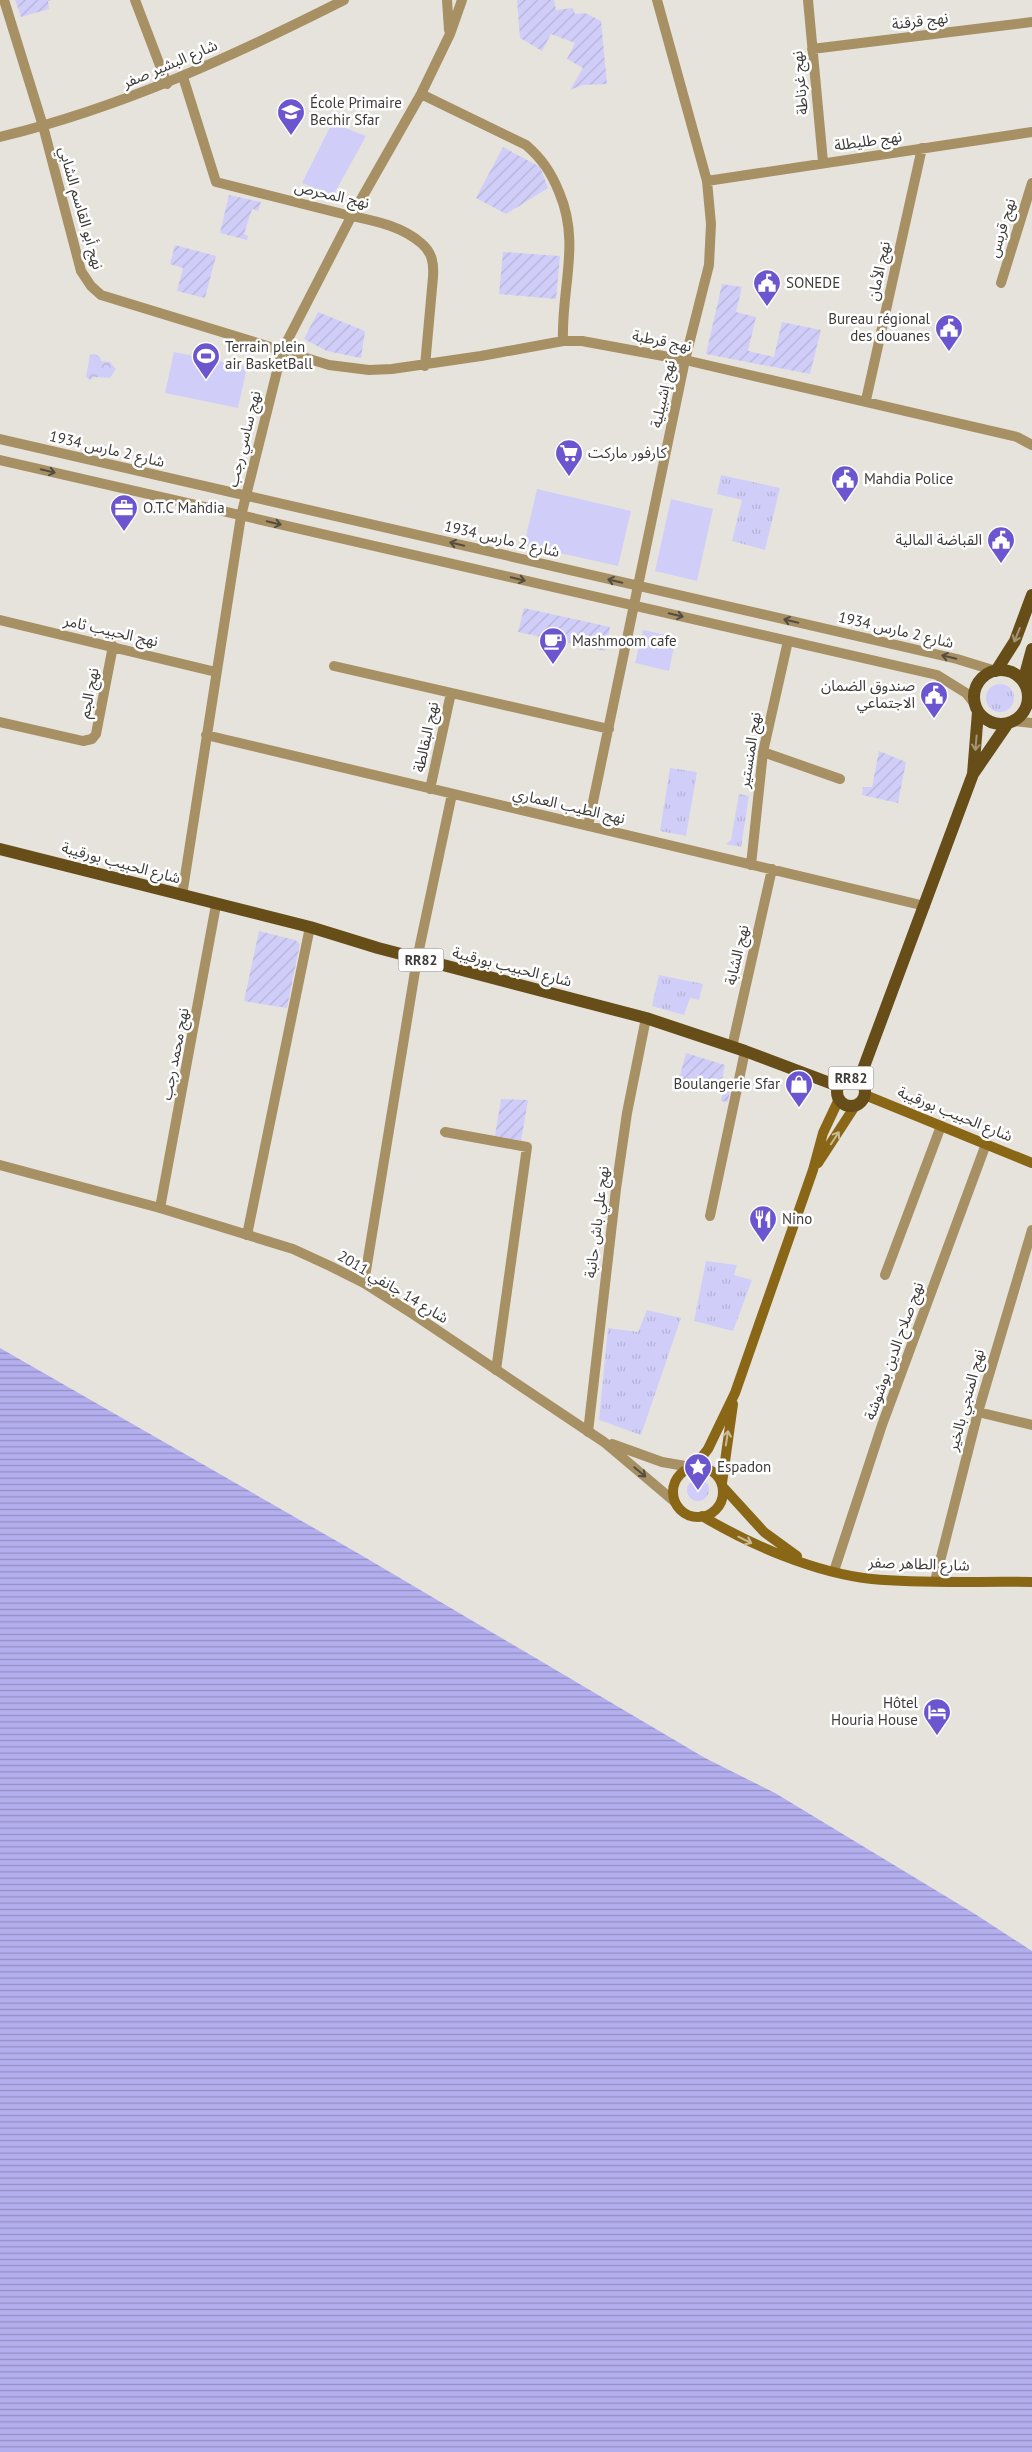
<svg xmlns="http://www.w3.org/2000/svg" width="1032" height="2452" font-family="'PT Sans','Noto Sans Arabic',sans-serif">
<defs>
<pattern id="grass-tufts" width="24" height="20" patternUnits="userSpaceOnUse" patternTransform="scale(1.25)"><rect width="24" height="20" fill="#d0cef8"/><path d="M3 7l-1-3M5 7V3M7 7l1-3M15 17l-1-3M17 17v-4M19 17l1-3" fill="none" stroke="#b4b2d5"/></pattern>
<pattern id="forest-crowns" width="20" height="18" patternUnits="userSpaceOnUse" patternTransform="scale(1.25)"><rect width="20" height="18" fill="#d0cef8"/><path d="M2 6a3 3 0 1 1 6 0M12 15a3 3 0 1 1 6 0" fill="none" stroke="#b4b2d5"/></pattern>
<pattern id="garden-furrows" width="10" height="10" patternUnits="userSpaceOnUse" patternTransform="scale(1.25)"><rect width="10" height="10" fill="#d0cef8"/><path d="M-1 1l2-2M0 10L10 0M9 11l2-2" fill="none" stroke="#b4b2d5"/></pattern>
<pattern id="water-rules" width="6" height="5" patternUnits="userSpaceOnUse" patternTransform="scale(1.25)"><rect width="6" height="5" fill="#b3aeee"/><path d="M0 2.5h6" fill="none" stroke="#938fc2"/></pattern>
</defs>
<rect width="100%" height="100%" fill="#e6e3dd"/>
<path fill="url(#grass-tufts)" d="M721,475L780,488L765,550L732,541L742,500L717,494Z
M986 698a14 14 0 1 1 28 0a14 14 0 1 1-28 0Z
M670,768L697,772L686,836L660,831Z
M739,794L749,796L741,847L726,844L731,840Z
M659,975L703,984L699,1000L690,998L684,1015L652,1006Z
M706,1261L737,1265L734,1275L752,1280L733,1331L694,1321Z
M647,1310L681,1318L641,1435L599,1420L608,1328L638,1332Z
M687 1490a11 11 0 1 1 22 0a11 11 0 1 1-22 0Z"/>
<path fill="url(#forest-crowns)" d="M95,354L100,357L101,361L110,362L116,369L110,378L94,377L90,380L86,377L90,355Z"/>
<path fill="#d0cef8" d="M332,123L366,136L333,196L302,183Z
M174,352L247,367L238,408L165,393Z
M537,489L631,511L618,566L524,545Z
M671,499L713,509L697,581L655,571Z
M643,630L676,637L669,671L635,663Z"/>
<path fill="url(#garden-furrows)" d="M15,0H51L48,1L49,9L21,17Z
M517,0H554L556,10L573,8L575,14L585,13L601,21L607,84L582,85L570,90L583,68L567,59L575,43L551,34L542,51L520,38Z
M503,147L540,167L548,188L506,214L476,198Z
M229,195L261,202L258,211L252,209L244,234L248,236L247,240L220,233Z
M175,245L216,256L205,298L177,291L183,268L170,264Z
M503,252L560,256L556,299L499,294Z
M722,284L742,287L736,312L756,317L748,351L774,357L782,322L821,330L810,374L706,354Z
M318,312L365,331L361,358L327,351L304,339Z
M524,608L610,627L605,651L518,632Z
M879,751L906,762L898,803L862,795L863,787H872Z
M259,931L295,940L300,944L287,1008L244,1001Z
M686,1053L725,1065L722,1081L731,1084L728,1102L721,1101L723,1090L712,1087L709,1079H702L698,1084L679,1079Z
M501,1099L528,1100L521,1141L495,1136Z"/>
<path fill="url(#water-rules)" d="M0,1348L361,1555L705,1758L775,1793L975,1914L1032,1951V2452H0Z"/>
<g fill="none" stroke-linecap="round" stroke-linejoin="round">
<path stroke="#a79063" stroke-width="10" d="M4,0L43,126L81,271L91,286L101,295L329,365L369,370L392,369L481,356L563,341H582L685,360L1017,437L1032,445
M135,0L167,84
M447,0L449,30
M808,0L823,162
M812,49L1032,22
M183,77L216,182C256,192 295,202 335,212C365,220 396,222 421,243C432,252 434,263 433,277L425,366
M421,94L526,145C542,159 551,172 559,192C581,243 561,288 563,341
M707,181L1032,132
M1001,283L1032,183
M866,400L922,148
M0,620L216,672
M334,666L609,729
M0,722L83,741L92,739L96,734L113,646
M206,735L925,906
M763,752L840,779
M430,789L451,693
M588,826L685,360L709,265L711,224L707,181L657,0
M751,865L763,752L788,641
M182,896L241,516L282,351L351,217L421,94L450,34L462,0
M732,1047L772,869
M445,1132L527,1147L496,1370
M160,1208L216,905
M710,1216L745,1051
M247,1235L310,927
M885,1275L941,1126
M364,1283L417,959L452,794
M978,1412L1032,1425
M588,1432L616,1189L627,1113L646,1018
M834,1571L882,1425L986,1144
M935,1581L978,1412L1032,1230"/>
<path stroke="#a79063" stroke-width="10" d="M0,137C123,107 231,57 344,0
M0,439L957,659L996,671
M0,460L937,675L966,693L975,704
M1027,693L1032,697
M1013,721L1032,723
M0,1165L160,1208L293,1249L330,1266L364,1283L413,1314L604,1442L675,1502
M612,1444L662,1462L691,1467"/>
<path stroke="#8a6717" stroke-width="10" d="M865,1095L1032,1163
M818,1163L855,1106
M673 1492a25 25 0 1 1 50 0a25 25 0 1 1-50 0Z
M694,1467L708,1449L735,1393L813,1170L823,1133L839,1099
M722,1483L733,1404
M723,1487L764,1532L797,1556
M702,1516C751,1545 815,1573 872,1579C925,1584 979,1581 1032,1582"/>
<path stroke="#674e19" stroke-width="12" d="M974 697a27 27 0 1 1 54 0a27 27 0 1 1-54 0Z
M996,671L1015,641L1032,595
M1026,686V671L1032,649
M973,774L978,712
M0,849L310,927L378,948L646,1018L745,1051L838,1086
M837 1092a14 14 0 1 1 28 0a14 14 0 1 1-28 0Z
M859,1080L973,774L1008,723"/>
</g>
<defs><path id="oneway-shaft" d="M-6 0H5M1.5-3L5.5 0L1.5 3" fill="none" stroke-width="1.6" stroke-linecap="round" stroke-linejoin="round" transform="scale(1.25)"/></defs>
<g stroke="#534d42">
<use href="#oneway-shaft" transform="translate(48 471) rotate(13)"/>
<use href="#oneway-shaft" transform="translate(274 523) rotate(13)"/>
<use href="#oneway-shaft" transform="translate(457 544) rotate(-167)"/>
<use href="#oneway-shaft" transform="translate(518 579) rotate(13)"/>
<use href="#oneway-shaft" transform="translate(615 581) rotate(-167)"/>
<use href="#oneway-shaft" transform="translate(676 615) rotate(13)"/>
<use href="#oneway-shaft" transform="translate(791 621) rotate(-167)"/>
<use href="#oneway-shaft" transform="translate(949 657) rotate(-167)"/>
<use href="#oneway-shaft" transform="translate(640 1472) rotate(40)"/>
</g>
<g stroke="#a49575">
<use href="#oneway-shaft" transform="translate(1017 635) rotate(112)"/>
<use href="#oneway-shaft" transform="translate(976 743) rotate(95)"/>
</g>
<g stroke="#cabb97">
<use href="#oneway-shaft" transform="translate(835 1138) rotate(-57)"/>
<use href="#oneway-shaft" transform="translate(727 1438) rotate(-81)"/>
<use href="#oneway-shaft" transform="translate(745 1540) rotate(26)"/>
</g>
<defs>
<g id="school-pin" transform="scale(1.4375)"><path d="M0 17L-7.5 6A9.5 9.5 0 1 1 7.5 6Z" fill="#6c56cf" stroke="#fff"/><path d="M0-5L7-2L0 1L-7-2ZM-4 1L0 2.5L4 1V4Q0 6-4 4Z" fill="#fff"/></g>
<g id="civic-pin" transform="scale(1.4375)"><path d="M0 17L-7.5 6A9.5 9.5 0 1 1 7.5 6Z" fill="#6c56cf" stroke="#fff"/><path d="M-.6-6.5H3V-4.5H.6V-3L4-1V1h2V6H-6V1h2V-1L-.6-3ZM-1.2 2.5V6h2.4V2.5Z" fill="#fff"/></g>
<g id="stadium-pin" transform="scale(1.4375)"><path d="M0 17L-7.5 6A9.5 9.5 0 1 1 7.5 6Z" fill="#6c56cf" stroke="#fff"/><path d="M0-5a6.5 5 0 1 0 0 10a6.5 5 0 1 0 0-10ZM-3.5-1.8h7v3.6h-7Z" fill="#fff"/></g>
<g id="supermarket-pin" transform="scale(1.4375)"><path d="M0 17L-7.5 6A9.5 9.5 0 1 1 7.5 6Z" fill="#6c56cf" stroke="#fff"/><path d="M-6-5.5h2.5l.6 2H6L4.5 2H-2.5L-4.4-4H-6ZM-1.5 3.2a1.3 1.3 0 1 0 .1 0ZM3 3.2a1.3 1.3 0 1 0 .1 0Z" fill="#fff"/></g>
<g id="office-pin" transform="scale(1.4375)"><path d="M0 17L-7.5 6A9.5 9.5 0 1 1 7.5 6Z" fill="#6c56cf" stroke="#fff"/><path d="M-6-3h4V-5.5h4V-3h4V5H-6ZM-1-4.5V-3h2v-1.5ZM-6 0V1H6V0Z" fill="#fff"/></g>
<g id="cafe-pin" transform="scale(1.4375)"><path d="M0 17L-7.5 6A9.5 9.5 0 1 1 7.5 6Z" fill="#6c56cf" stroke="#fff"/><path d="M-5.5-4.5H6V0H3Q3 3.5 0 3.5H-2.5Q-5.5 3.5-5.5 0ZM3-3.2v2h1.7v-2ZM-6 4.5H4V6H-6Z" fill="#fff"/></g>
<g id="shop-pin" transform="scale(1.4375)"><path d="M0 17L-7.5 6A9.5 9.5 0 1 1 7.5 6Z" fill="#6c56cf" stroke="#fff"/><path d="M-5-2.5h2.3a2.7 3.5 0 0 1 5.4 0H5L5.5 6h-11ZM-1.5-2.5h3a1.5 2.3 0 0 0-3 0Z" fill="#fff"/></g>
<g id="restaurant-pin" transform="scale(1.4375)"><path d="M0 17L-7.5 6A9.5 9.5 0 1 1 7.5 6Z" fill="#6c56cf" stroke="#fff"/><path d="M-5-6h1v4h1v-4h1v4h1v-4h1v5L-1.5 .5V6h-2V.5L-5-1ZM5-6V6H3V1.5H1.5Q1.5-4 5-6Z" fill="#fff"/></g>
<g id="sight-pin" transform="scale(1.4375)"><path d="M0 17L-7.5 6A9.5 9.5 0 1 1 7.5 6Z" fill="#6c56cf" stroke="#fff"/><path d="M0-6L1.8-2.2L6-1.7L2.9 1.2L3.7 5.4L0 3.3L-3.7 5.4L-2.9 1.2L-6-1.7L-1.8-2.2Z" fill="#fff"/></g>
<g id="hotel-pin" transform="scale(1.4375)"><path d="M0 17L-7.5 6A9.5 9.5 0 1 1 7.5 6Z" fill="#6c56cf" stroke="#fff"/><path d="M-6-4.5h1.5V1H6V5H4.5V3h-9V5H-6ZM-4 0a1.8 1.8 0 1 1 3.6 0ZM.5 0V-2.5h3Q6-2.5 6 0Z" fill="#fff"/></g>
</defs>
<g fill-rule="evenodd">
<use href="#school-pin" x="291" y="112"/>
<use href="#civic-pin" x="767" y="283"/>
<use href="#civic-pin" x="949" y="328"/>
<use href="#stadium-pin" x="206" y="356"/>
<use href="#supermarket-pin" x="569" y="453"/>
<use href="#civic-pin" x="845" y="479"/>
<use href="#office-pin" x="124" y="508"/>
<use href="#civic-pin" x="1001" y="540"/>
<use href="#cafe-pin" x="553" y="641"/>
<use href="#civic-pin" x="934" y="695"/>
<use href="#shop-pin" x="799" y="1084"/>
<use href="#restaurant-pin" x="763" y="1219"/>
<use href="#sight-pin" x="698" y="1467"/>
<use href="#hotel-pin" x="937" y="1712"/>
</g>
<g text-anchor="middle" stroke-width="5" stroke-linejoin="round" paint-order="stroke">
<g fill="#fff" stroke="#787675" stroke-width="1">
<rect x="398.5" y="948.5" width="45" height="23" rx="4"/>
<rect x="828.5" y="1066.5" width="45" height="23" rx="4"/>
</g>
<g font-size="14" font-weight="bold" fill="#3e3c3a">
<text x="421" y="965">RR82</text>
<text x="851" y="1083">RR82</text>
</g>
<g font-size="15" fill="#3e3c3a" stroke="#fff">
<text transform="translate(920 21) rotate(-7)" y="5">نهج قرقنة</text>
<text transform="translate(170 64) rotate(-23)" y="5">شارع البشير صفر</text>
<text transform="translate(800 83) rotate(-95)" y="5">نهج غرناطة</text>
<text transform="translate(868 141) rotate(-8)" y="5">نهج طليطلة</text>
<text transform="translate(332 195) rotate(13)" y="5">نهج المحرص</text>
<text transform="translate(81 208) rotate(74)" y="5">نهج أبو القاسم الشابي</text>
<text transform="translate(1002 228) rotate(-73)" y="5">نهج قربس</text>
<text transform="translate(879 271) rotate(-78)" y="5">نهج الأمان</text>
<text transform="translate(662 341) rotate(11)" y="5">نهج قرطبة</text>
<text transform="translate(663 394) rotate(-78)" y="5">نهج إشبيلية</text>
<text transform="translate(244 439) rotate(-76)" y="5">نهج ساسي رجب</text>
<text transform="translate(107 449) rotate(13)" y="5">شارع 2 مارس 1934</text>
<text transform="translate(502 539) rotate(13)" y="5">شارع 2 مارس 1934</text>
<text transform="translate(896 630) rotate(13)" y="5">شارع 2 مارس 1934</text>
<text transform="translate(111 631) rotate(13)" y="5">نهج الحبيب ثامر</text>
<text transform="translate(89 693) rotate(-79)" y="5">نهج الجم</text>
<text transform="translate(426 737) rotate(-78)" y="5">نهج البقالطة</text>
<text transform="translate(750 750) rotate(-81)" y="5">نهج المنستير</text>
<text transform="translate(569 806) rotate(13)" y="5">نهج الطيب العماري</text>
<text transform="translate(121 863) rotate(15)" y="5">شارع الحبيب بورقيبة</text>
<text transform="translate(737 955) rotate(-77)" y="5">نهج الشابة</text>
<text transform="translate(512 967) rotate(14)" y="5">شارع الحبيب بورقيبة</text>
<text transform="translate(175 1054) rotate(-79)" y="5">نهج محمد رجب</text>
<text transform="translate(955 1114) rotate(22)" y="5">شارع الحبيب بورقيبة</text>
<text transform="translate(597 1222) rotate(-83)" y="5">نهج علي باش حانبة</text>
<text transform="translate(393 1287) rotate(31)" y="5">شارع 14 جانفي 2011</text>
<text transform="translate(894 1351) rotate(-70)" y="5">نهج صلاح الدين بوشوشة</text>
<text transform="translate(966 1400) rotate(-75)" y="5">نهج المنجي بالخير</text>
<text transform="translate(919 1564) rotate(2)" y="5">شارع الطاهر صفر</text>
</g>
<g font-size="15" fill="#3e3c3a" stroke="#fff" text-anchor="start">
<text x="310" y="108">École Primaire<tspan x="310" dy="17">Bechir Sfar</tspan></text>
<text x="786" y="288">SONEDE</text>
<text x="930" y="324" text-anchor="end">Bureau régional<tspan x="930" dy="17">des douanes</tspan></text>
<text x="225" y="352">Terrain plein<tspan x="225" dy="17">air BasketBall</tspan></text>
<text x="588" y="458">كارفور ماركت</text>
<text x="864" y="484">Mahdia Police</text>
<text x="143" y="513">O.T.C Mahdia</text>
<text x="982" y="545" text-anchor="end">القباضة المالية</text>
<text x="572" y="646">Mashmoom cafe</text>
<text x="915" y="691" text-anchor="end">صندوق الضمان<tspan x="915" dy="17">الاجتماعي</tspan></text>
<text x="780" y="1089" text-anchor="end">Boulangerie Sfar</text>
<text x="782" y="1224">Nino</text>
<text x="717" y="1472">Espadon</text>
<text x="918" y="1708" text-anchor="end">Hôtel<tspan x="918" dy="17">Houria House</tspan></text>
</g>
</g>
</svg>
